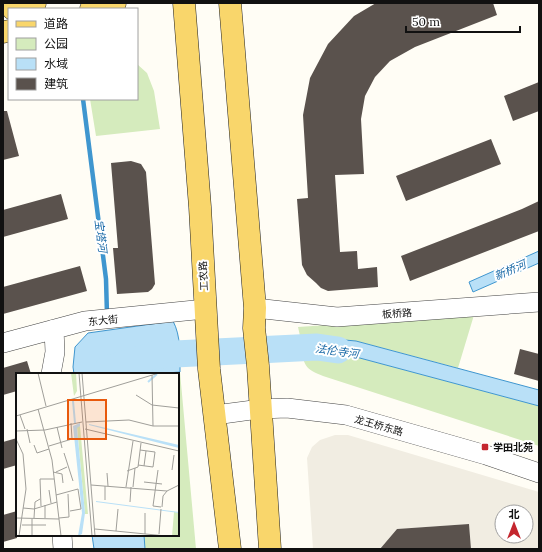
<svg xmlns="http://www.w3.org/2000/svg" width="542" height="552" font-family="Lora,'Noto Sans SC',serif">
<rect width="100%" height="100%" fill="#fffdf5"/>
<path fill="#d5ebbd" d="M137,64L147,73L154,91L160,129L96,136L90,99H137Z
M474,315L458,368L356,341L300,336L298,327Z
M301,352L356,357L539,406V446L323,376C307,369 306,369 301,352Z
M180,372L196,549H145L144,535H178V374H153Z"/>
<path fill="#f1ede2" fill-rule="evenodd" d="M335,435H348L539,492V549H471L469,524L397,529L380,549H313L307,458L312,447L320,440ZM502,512H526V536H502Z"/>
<path fill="#b9e0f7" stroke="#3f96cf" d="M539,251V263L473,292L469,282Z
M173,321C181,336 180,355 180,372L153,374H74L73,367L75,347L88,333Z
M300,336L356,341L539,390V406L356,357L301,352Z
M92,535H144L145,549H94Z"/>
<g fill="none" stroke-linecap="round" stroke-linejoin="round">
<path stroke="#3f96cf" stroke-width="4.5" d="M83,99L106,279L107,315"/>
<path stroke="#b9e0f7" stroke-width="27" d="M108,374V369L155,355L317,347L338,350"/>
</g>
<path fill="#5a524d" d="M376,3H493L497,15L415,47L390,61L375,77L365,96L361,119L364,174L335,175L340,252L357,251L358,269L377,267L378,287L328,291L321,288L316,283L307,275L302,265L297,199L308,198L303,115L310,78L328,44L354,16Z
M539,82V111L513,121L504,96Z
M3,111H7L19,156L3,160Z
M491,139L501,164L406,201L396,176Z
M131,161L141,164L146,172L155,284L152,289L148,292L117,294L113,248H118L111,163Z
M61,194L68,219L3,237V210Z
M539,201V231L410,281L401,256L522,209Z
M80,266L87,291L3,314V287Z
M520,349L539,354V381L514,374Z
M27,361L31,374H17V391L3,395V368Z
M17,438V465L3,469V442Z
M17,511V538L3,542V515Z
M469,524L471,549H380L397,529Z"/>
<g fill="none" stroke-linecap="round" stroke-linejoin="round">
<g stroke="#444" stroke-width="20">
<path id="minor" d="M255,308L337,317L539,302
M3,343L85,321L205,309
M51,374L55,352L54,329
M215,415L260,409L287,408L346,415L486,455L539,473
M62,535L63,549"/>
</g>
<g stroke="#222" stroke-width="23">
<path id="major" d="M184,3L200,207L209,369L230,549
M230,3L255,308L254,328L258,366L270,549
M13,9L35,3
M91,9L115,3
M3,32L9,31"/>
</g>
<use href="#minor" stroke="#fff" stroke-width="19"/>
<use href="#major" stroke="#f9d66b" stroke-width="22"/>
</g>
<rect fill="#c4262e" stroke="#fff" stroke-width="1.5" x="481" y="443" width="8" height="8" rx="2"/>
<g text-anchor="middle" stroke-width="4" stroke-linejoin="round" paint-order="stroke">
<g font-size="10" fill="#111" stroke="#fff">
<text transform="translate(203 276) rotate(-93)" y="4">工农路</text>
<text transform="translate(397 313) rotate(-4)" y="4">板桥路</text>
<text transform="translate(103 320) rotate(-6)" y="4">东大街</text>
<text transform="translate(379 425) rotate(16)" y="4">龙王桥东路</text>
</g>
<g font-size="10" font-weight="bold" fill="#111" stroke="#fff" text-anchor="start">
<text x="493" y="451">学田北苑</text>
</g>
<g font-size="11" font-style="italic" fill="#1768a6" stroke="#fff">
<text transform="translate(101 236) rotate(83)" y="4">宝塔河</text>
<text transform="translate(510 270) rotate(-24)" y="4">新桥河</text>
<text transform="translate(337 351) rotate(8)" y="4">法伦寺河</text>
</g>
</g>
<g transform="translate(16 373)">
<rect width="163" height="163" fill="#fffdf5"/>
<path d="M55,0H60L61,18L58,23ZM64,53L72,141H69L61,54ZM158,139L163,140V163H156Z" fill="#d5ebbd"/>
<path d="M64,50V53L61,55L69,140L66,161L62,163L66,140L57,53ZM73,51L163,72V75L73,52ZM80,128L163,139V140L80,129Z" fill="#b9e0f7"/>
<path fill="none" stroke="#b9e0f7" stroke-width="2" d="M132,9L141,1M57,28L59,50"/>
<path fill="none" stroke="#a09f9a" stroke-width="1" d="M22,0L30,33M63,0L76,163M66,0L79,163M136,2L137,53M120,22L136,32L163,35M22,36L36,87L45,163M4,42L9,56M0,43L143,0M70,49L113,47L137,53H163M41,54L46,75M11,56L14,70M69,56L163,78M0,58L29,57L66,49M0,66L7,81L10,116L3,163M18,72L21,80L33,76M33,73L56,66L55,50M48,80L57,108M122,92L137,94L139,79L124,77M128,93L130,78M142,97L137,133L145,134M156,97L158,82M111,98L122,94L125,70M37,99L46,101L47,110M40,99L51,94M91,100L92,113M128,109L146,111M75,112L151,118L163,112M110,114L117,68M117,114L119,95M33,117L35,130M40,122L62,116L65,136L54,138M89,127V113M114,129L115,114M25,133L24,106H38M146,134L147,123L151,118M7,135L18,136L41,129M0,145L43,146M18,145L19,129L24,126M29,145V132M43,145L53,144L52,121M16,146V163M6,152H30M79,156L150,163M100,158L102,136M129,161V140M143,161L145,136"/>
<path fill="#e8590c" fill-opacity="0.15" stroke="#e8590c" stroke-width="2" d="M52,27H90V66H52Z"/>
<rect width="163" height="163" fill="none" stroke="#111" stroke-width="2"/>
</g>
<rect width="542" height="552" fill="none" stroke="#111111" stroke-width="8"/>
<rect x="8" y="8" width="130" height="92" fill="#ffffff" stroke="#a0a0a0"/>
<rect x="16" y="21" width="20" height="6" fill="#f9d66b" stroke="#a0a0a0"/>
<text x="44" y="28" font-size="12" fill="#111111">道路</text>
<rect x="16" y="38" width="20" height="12" fill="#d5ebbd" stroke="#a0a0a0"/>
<text x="44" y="48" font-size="12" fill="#111111">公园</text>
<rect x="16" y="58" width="20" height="12" fill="#b9e0f7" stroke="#a0a0a0"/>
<text x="44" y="68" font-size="12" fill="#111111">水域</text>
<rect x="16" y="78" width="20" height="12" fill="#5a524d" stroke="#a0a0a0"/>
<text x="44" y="88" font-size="12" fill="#111111">建筑</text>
<g transform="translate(514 524)"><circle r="19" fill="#ffffff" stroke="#a0a0a0"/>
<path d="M0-3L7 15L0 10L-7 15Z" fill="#c4262e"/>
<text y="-6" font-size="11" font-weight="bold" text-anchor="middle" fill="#111111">北</text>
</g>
<path d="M406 26v6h114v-6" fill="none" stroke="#111111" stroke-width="2"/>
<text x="412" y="26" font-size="12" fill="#111111" stroke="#ffffff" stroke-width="3" paint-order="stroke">50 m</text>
</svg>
